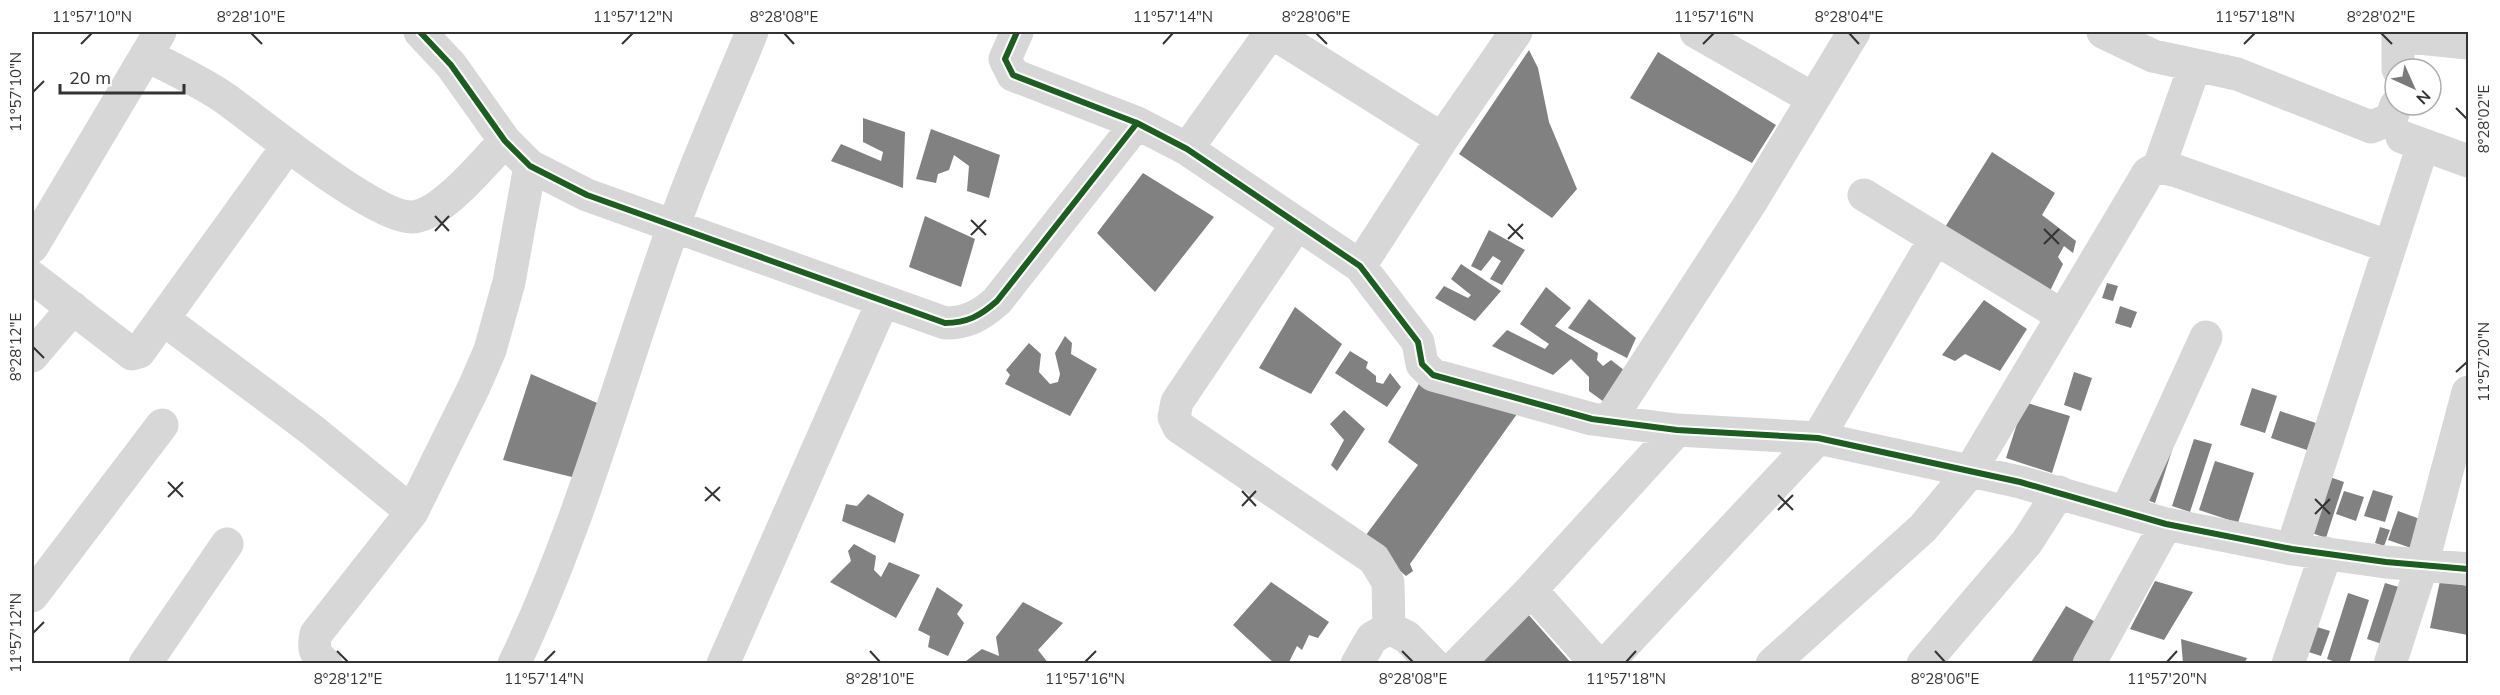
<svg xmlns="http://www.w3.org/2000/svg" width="2500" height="695" font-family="Mulish,sans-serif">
<rect width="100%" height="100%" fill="#fff"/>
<path fill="#818181" d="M1529,50L1538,68L1549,122L1577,189L1552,218L1459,154Z
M1658,52L1776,125L1752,163L1630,98Z
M863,118L905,132L903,188L831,161L841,144L881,161L883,152L863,142Z
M931,129L1000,155L989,198L967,191L969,166L954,155L949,170L938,174L936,183L916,179Z
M1992,152L2055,193L2042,215L2076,241L2073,253L2064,246L2058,257L2063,264L2049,293L1942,232Z
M1143,173L1214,217L1155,292L1097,233Z
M925,216L975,239L961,287L909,267Z
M1489,230L1525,250L1502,285L1490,279L1501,261L1493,256L1481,271L1471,266Z
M1461,264L1501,291L1475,321L1435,298L1444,286L1468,298L1471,295L1451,279Z
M2107,283L2118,286L2113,301L2102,298Z
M1546,287L1571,308L1555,326L1598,353L1597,360L1603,366L1611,360L1629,374L1604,402L1589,391V377L1571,359L1553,375L1492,346L1507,330L1545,349L1549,344L1520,324Z
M1589,299L1636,338L1627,358L1568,328Z
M1984,300L2027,329L2000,371L1965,354L1955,361L1942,355Z
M2120,306L2137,312L2131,328L2115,323Z
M1295,307L1342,344L1311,394L1259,368Z
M1065,336L1072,343L1071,354L1097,369L1070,416L1005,384L1010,375L1006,370L1029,343L1041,354L1039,372L1050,384L1058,382L1060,374L1055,353Z
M1350,351L1368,362L1366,368L1376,376V382L1383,384L1390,373L1401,387L1387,407L1335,373Z
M2074,372L2092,378L2081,411L2064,405Z
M531,374L604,406L580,479L503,460Z
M1422,378L1522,407L1410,564L1413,571L1406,576L1363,539L1418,465L1388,442Z
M2252,388L2277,396L2265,433L2240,425Z
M2024,402L2070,416L2052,473L2006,458Z
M1344,410L1365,429L1337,471L1331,465L1344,440L1330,424Z
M2280,411L2316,423L2307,450L2271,438Z
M2177,435L2155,503L2147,500Z
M2194,439L2212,444L2190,512L2172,506Z
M2215,461L2254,473L2238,523L2199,510Z
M2327,476L2344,482L2326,538L2309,532Z
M2373,490L2393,496L2385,522L2364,516Z
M2344,491L2364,497L2356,521L2336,514Z
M868,494L904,514L895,543L842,521L846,504L857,506Z
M2398,511L2420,519L2411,548L2388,540Z
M2380,527L2390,530L2384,546L2375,543Z
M854,544L876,556L874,570L881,577L889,562L920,575L896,618L830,582L851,561L848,551Z
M2155,581L2193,592L2164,640L2130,629Z
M2440,581L2468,586V635L2430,628Z
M1271,582L1329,622L1318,638L1309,635L1302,650L1297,646L1288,664H1275L1233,625Z
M2385,583L2409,590L2391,647L2367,639Z
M937,587L963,605L957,614L964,623L948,656L928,647L930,636L918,630Z
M2348,593L2369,600L2349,664H2341L2327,659Z
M1023,602L1063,623L1038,650L1049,664H962L982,649L999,656L996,637Z
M2066,606L2105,627L2085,664H2030Z
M1527,613L1572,664H1476Z
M2304,623L2330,631L2321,656L2296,648Z
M2181,639L2247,658L2244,664H2183Z"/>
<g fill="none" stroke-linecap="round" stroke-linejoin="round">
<path stroke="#d7d7d7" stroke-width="33" d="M420,32L451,65L505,141L530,166L587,195L945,323C967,323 980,316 997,301L1137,123
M1017,32L1005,59L1013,75L1137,123L1187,149L1360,266L1418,342L1422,364L1433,375L1592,419L1677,430L1818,438L2020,482L2166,524L2292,549L2386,562L2468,569
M1271,32L1442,139
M1696,32L1812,98
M2103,32L2153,56L2237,74L2371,127L2391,119L2396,105
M2398,32V36L2468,43
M146,55C173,69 202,82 226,99C261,124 374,217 411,217C441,217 484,162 505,141
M2398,69V36
M2402,137L2468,161
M1187,149L1271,32
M2159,167L2195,65
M1864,195L2063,316
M1297,224L1177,402L1174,417L1179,427L1374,559L1388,582L1389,628
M32,247L160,32
M1360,266L1442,139L1516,32
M32,277L132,354L139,352L287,147
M163,319L312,430L412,512
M32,356L73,308
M1609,421L1751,202L1854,32
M2126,512L2206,337
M2292,549L2423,145
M1531,590L1597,664
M32,596L162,425
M1389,628L1407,637L1433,664
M145,664L227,544
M326,664C314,654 313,648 316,634L412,512L474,387L490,350L509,282L530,166
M514,664C582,523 621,371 674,225C697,160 726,96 752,32
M723,664L883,301
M1357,664L1372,638L1389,628
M1458,664L1531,590L1677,430
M1606,664L1818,438L1935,239
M1772,664L1923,528L1969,473L2148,173L2159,167L2177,171L2390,247
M1923,664L2027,542L2059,492
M2089,664L2166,524
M2288,664L2326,553
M2390,664L2422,565L2468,392"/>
<g stroke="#fff" stroke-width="10">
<path id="cycleway" d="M420,32L451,65L505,141L530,166L587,195L945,323C967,323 980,316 997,301L1137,123
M1017,32L1005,59L1013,75L1137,123L1187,149L1360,266L1418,342L1422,364L1433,375L1592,419L1677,430L1818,438L2020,482L2166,524L2292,549L2386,562L2468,569"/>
</g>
<use href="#cycleway" stroke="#1b5e20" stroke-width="6"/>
</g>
<path fill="none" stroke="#333" stroke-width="2" d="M251,33L262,44M784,33L794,44M1316,33L1327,44M1849,33L1859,44M2381,33L2392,44M81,44L92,33M622,44L633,33M1163,44L1173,33M1703,44L1714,33M2244,44L2255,33M33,92L44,81M2456,108L2467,119M435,216L449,231M971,220L986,235M1508,224L1523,239M2044,229L2059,244M435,231L449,216M971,235L986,220M1508,239L1523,224M2044,244L2059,229M33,347L44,358M2456,372L2467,362M168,482L183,497M705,487L720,501M1242,491L1256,506M1778,495L1793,510M168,497L183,482M2315,499L2330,514M705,501L720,487M1242,506L1256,491M1778,510L1793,495M2315,514L2330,499M33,633L44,622M337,651L348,662M870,651L880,662M1402,651L1413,662M1935,651L1945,662M544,662L555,651M1085,662L1096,651M1626,662L1636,651M2167,662L2177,651"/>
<rect width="2500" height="695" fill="none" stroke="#ffffff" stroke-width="66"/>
<g transform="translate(2413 87) rotate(135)"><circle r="28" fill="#ffffff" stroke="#adadad" stroke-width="1.5"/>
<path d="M0-4.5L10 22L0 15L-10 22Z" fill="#7a7a7a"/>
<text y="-9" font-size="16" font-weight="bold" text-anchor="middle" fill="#333333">N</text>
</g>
<path d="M60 84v9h124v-9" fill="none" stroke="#333333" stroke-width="3"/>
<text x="69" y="84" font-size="18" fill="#333333" stroke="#ffffff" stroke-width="4.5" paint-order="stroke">20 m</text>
<rect x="33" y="33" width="2434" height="629" fill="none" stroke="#333" stroke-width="2"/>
<g font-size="15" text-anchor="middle" fill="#333">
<text x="92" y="22">11°57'10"N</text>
<text x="251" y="22">8°28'10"E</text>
<text x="633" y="22">11°57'12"N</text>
<text x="784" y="22">8°28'08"E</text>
<text x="1173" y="22">11°57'14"N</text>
<text x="1316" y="22">8°28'06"E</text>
<text x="1714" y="22">11°57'16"N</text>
<text x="1849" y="22">8°28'04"E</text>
<text x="2255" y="22">11°57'18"N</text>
<text x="2381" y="22">8°28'02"E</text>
<text transform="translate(16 92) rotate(-90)" y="5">11°57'10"N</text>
<text transform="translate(2484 119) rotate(-90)" y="5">8°28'02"E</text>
<text transform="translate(16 347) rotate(-90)" y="5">8°28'12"E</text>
<text transform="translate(2484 362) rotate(-90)" y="5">11°57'20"N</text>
<text transform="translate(16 633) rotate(-90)" y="5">11°57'12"N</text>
<text x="348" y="684">8°28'12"E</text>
<text x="544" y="684">11°57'14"N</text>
<text x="880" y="684">8°28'10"E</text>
<text x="1085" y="684">11°57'16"N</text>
<text x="1413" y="684">8°28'08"E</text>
<text x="1626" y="684">11°57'18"N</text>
<text x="1945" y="684">8°28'06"E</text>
<text x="2167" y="684">11°57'20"N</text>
</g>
</svg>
